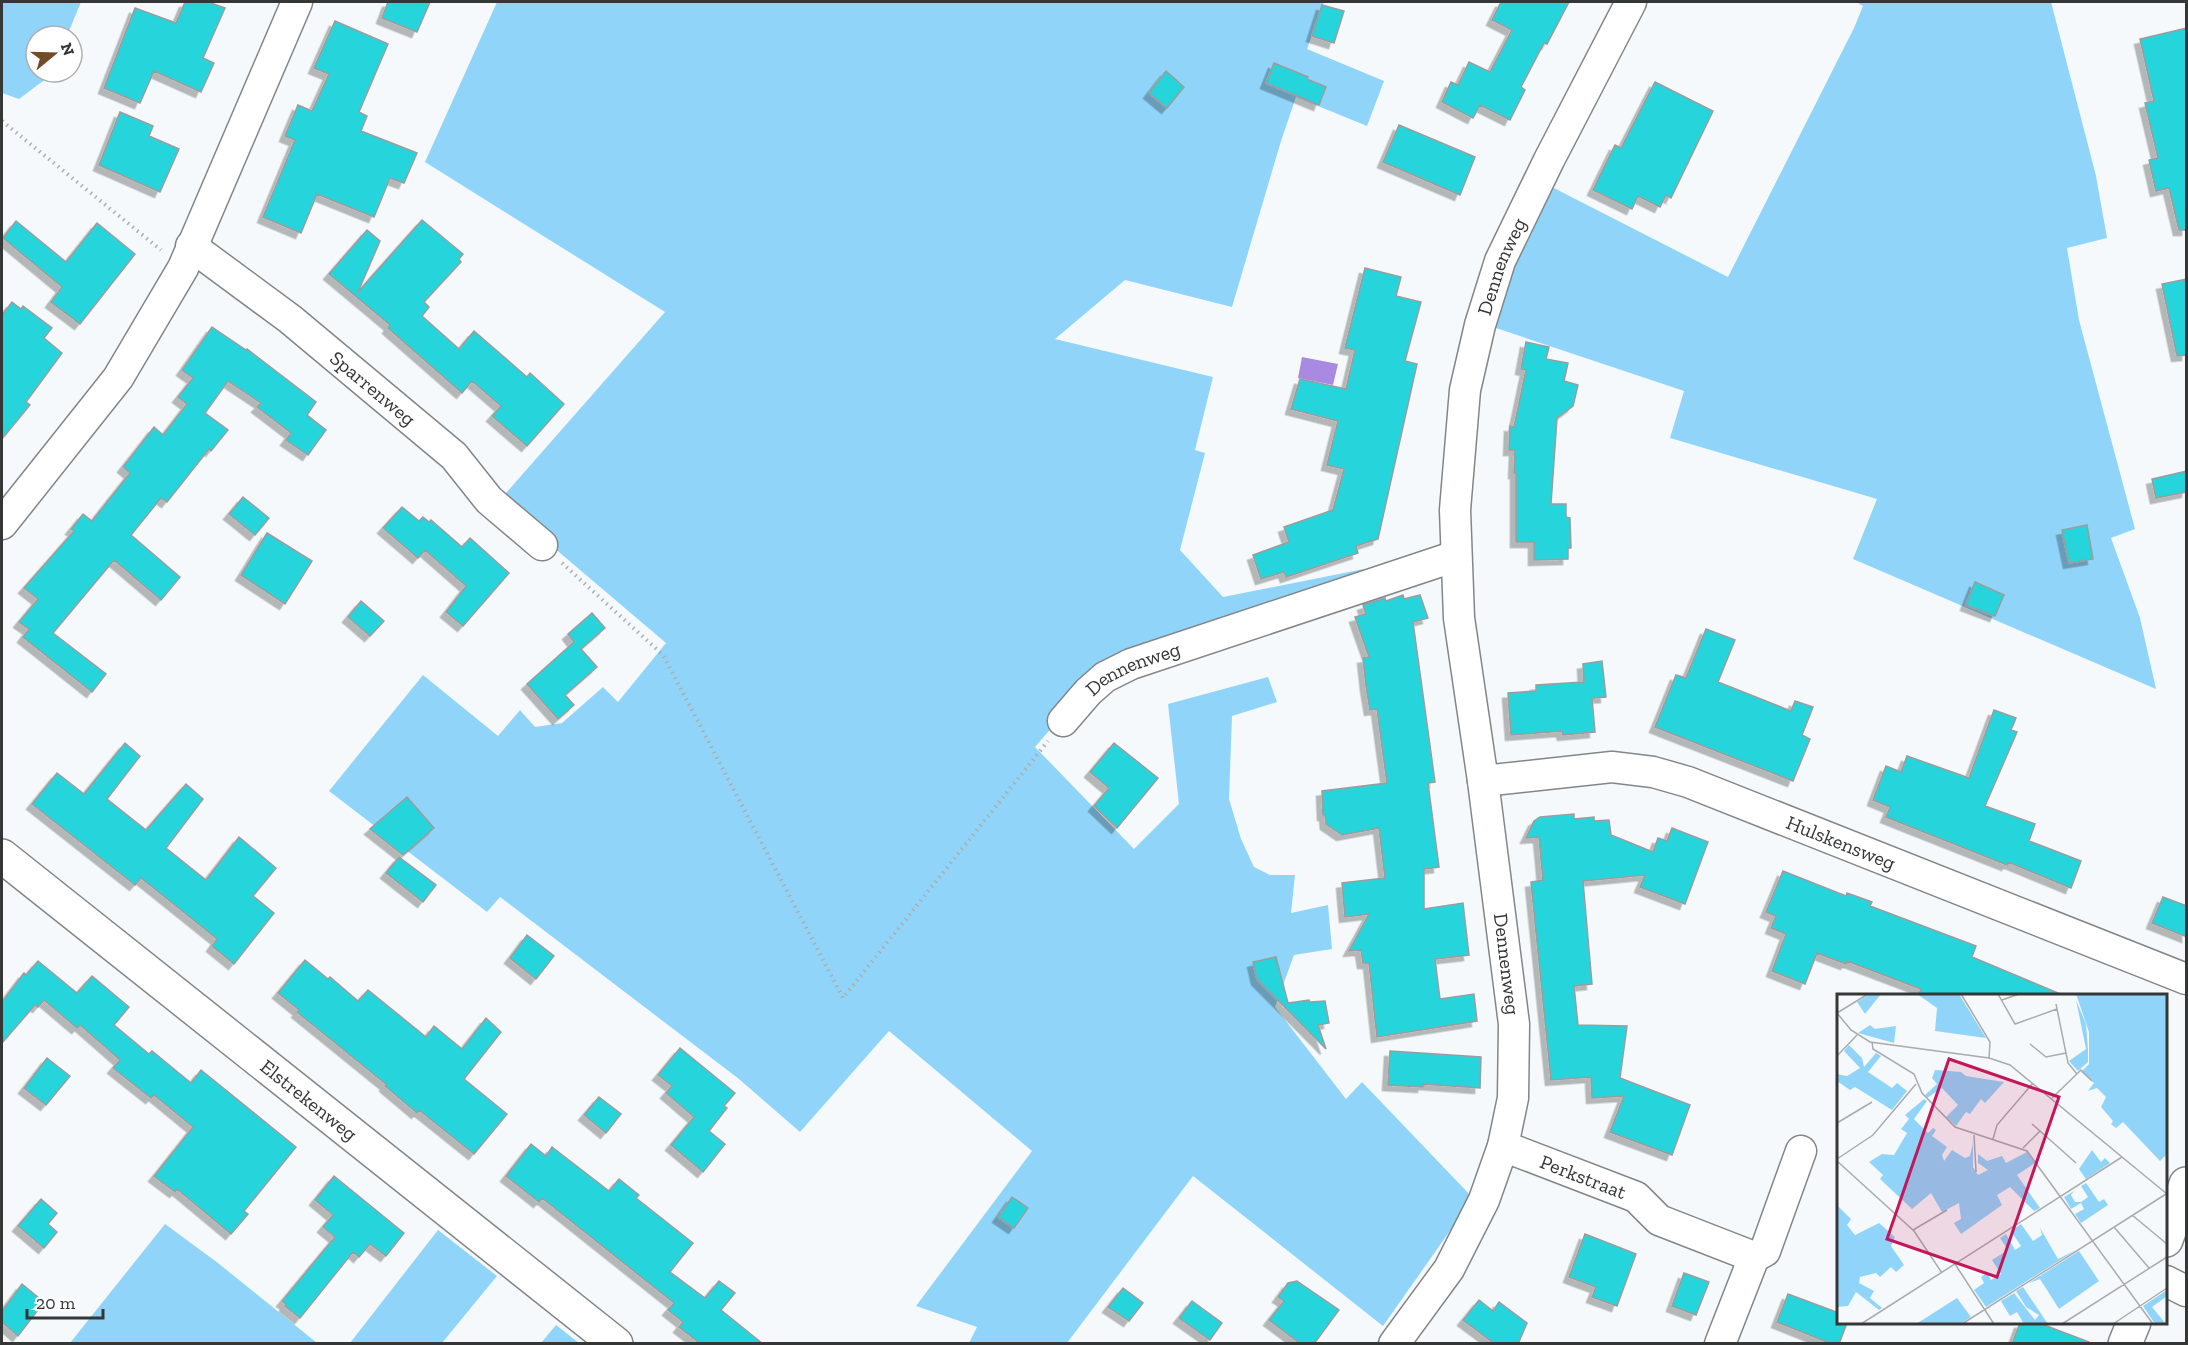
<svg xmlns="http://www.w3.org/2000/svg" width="2188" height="1345" font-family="'Zilla Slab',serif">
<defs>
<filter id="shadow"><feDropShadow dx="-5.5" dy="5.5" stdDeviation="0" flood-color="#0004"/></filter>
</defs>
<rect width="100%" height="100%" fill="#f6f9fb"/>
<path fill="#90d5f9" d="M2,2H81L67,36H36V72H52L51,75L19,99L2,93Z
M497,2H1324L1307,49L1384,81L1367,126L1296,97L1281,141L1232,307L1125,280L1055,339L1213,377L1195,450L1205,453L1180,550L1223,597L1364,569L1366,580L1073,703L1035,747L1134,849L1179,804L1168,704L1268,677L1277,702L1232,716L1229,799L1241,839L1254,867L1270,875H1295L1291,913L1328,905L1332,949L1294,955L1275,1007L1346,1099L1362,1082L1473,1198L1383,1326L1193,1176L1067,1343H969L977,1327L916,1306L1032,1151L889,1031L800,1132L739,1079L500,897L487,912L329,791L423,675L498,736L520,710L535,727L562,723L603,687L618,702L666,643L499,501L665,312L425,162Z
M1856,2H2051L2096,176L2107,238L2067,248L2079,320L2135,529L2111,538L2140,618L2156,689L1853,559L1877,499L1670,438L1684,391L1490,326L1546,184L1728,277L1854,28L1863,6Z
M165,1224L218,1263L317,1343H70Z
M438,1230L497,1276L442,1343H350Z
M556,1325L579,1343H541Z"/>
<path fill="#a98ae2" d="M1302,357L1338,364L1333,385L1298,378Z"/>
<path fill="#28d5dc" stroke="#9a9d9d" stroke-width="1.5" filter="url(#shadow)" d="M185,2H208L225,8L203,58L214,63L201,92L154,71L140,103L104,88L135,8L176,23Z
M388,2H430L417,32L382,18Z
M1501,2H1569L1547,44L1544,43L1521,87L1525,90L1510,120L1480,105L1473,118L1442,102L1451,82L1458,85L1469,62L1490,72L1512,30L1492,20Z
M1322,5L1344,11L1334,43L1312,36Z
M335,21L388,44L359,112L367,116L361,131L417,153L404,183L390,178L374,217L317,194L301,233L263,217L295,140L285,136L298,105L312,111L329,74L314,68Z
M2187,28V230H2179L2169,188L2156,191L2149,160L2158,158L2145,103L2154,101L2140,39Z
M1274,63L1308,77L1307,79L1326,87L1319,105L1266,83Z
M1166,71L1184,87L1167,108L1149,93Z
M1655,82L1713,111L1671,198L1666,195L1660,207L1638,196L1632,209L1593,190L1615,145L1621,148Z
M120,112L153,126L149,136L179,149L160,192L99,165Z
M1399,125L1475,157L1460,195L1383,162Z
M422,220L463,254L459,259L461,262L424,302L429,307L422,316L459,349L474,331L527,377L530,373L564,404L527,446L492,416L501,406L472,381L462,393L388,328L390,325L329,274L367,230L380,241L358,292Z
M16,221L66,262L97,223L135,254L80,324L51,302L62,287L3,238Z
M1365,268L1401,277L1396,296L1421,302L1405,361L1417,364L1378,539L1356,546L1358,553L1286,577L1284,572L1261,579L1253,555L1289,542L1284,527L1333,510L1344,469L1327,465L1338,421L1291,409L1300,379L1346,389L1355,350L1345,348Z
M2187,279V355L2177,356L2162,284Z
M12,302L21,309L23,306L52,328L44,338L62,353L26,402L30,405L2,439V315Z
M212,327L246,350L247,349L316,402L307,415L326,430L308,455L286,440L291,433L257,407L261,403L228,381L205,413L228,430L211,451L209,449L167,502L161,498L131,535L180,577L161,600L114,560L53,633L106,674L92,692L23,637L29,629L19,622L38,599L24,588L74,531L71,529L83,514L92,521L130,473L123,467L154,427L163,435L187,404L178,397L193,378L182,370Z
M1526,342L1549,347L1546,359L1568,363L1564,381L1578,385L1573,406L1557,418L1551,504H1566V517L1570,518L1571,548H1568V559L1534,560V542H1516V473H1514L1515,450H1509L1510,426L1514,427L1526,370L1521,369Z
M2187,471V492L2156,498L2152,479Z
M243,497L269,518L255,535L229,514Z
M402,507L419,521L423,517L429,522L431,520L462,547L470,538L509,573L463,626L446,612L466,586L425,550L418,558L383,528Z
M2087,525L2093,559L2069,563L2062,530Z
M267,533L312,561L285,604L241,575Z
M1975,582L2004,595L1995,616L1966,605Z
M1403,595L1404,599L1420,595L1428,618L1413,622L1435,782L1428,783L1439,867L1424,869V909L1463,903L1469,955L1435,959L1440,999L1474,994L1477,1021L1377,1037L1369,963H1363L1361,950L1349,951L1369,914L1345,917L1342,883L1385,878L1379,828L1342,835L1326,824L1325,815H1323L1322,791L1387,783L1377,709L1370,710L1366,686L1363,658L1369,657L1355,617L1366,614L1363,605L1385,598L1386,601Z
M361,601L384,621L370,636L348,617Z
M592,613L605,628L581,649L597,667L565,695L574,705L558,719L527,684L574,642L568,634Z
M1706,629L1735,640L1718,682L1791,711L1795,701L1813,707L1802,735L1810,739L1793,781L1655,727L1676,675L1686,678Z
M1602,661L1606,697L1592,698L1595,732L1563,735L1562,731L1511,735L1508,693L1536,691V685L1584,682L1583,664Z
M1994,710L2016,718L2011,730L2017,732L1985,806L2035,824L2029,841L2081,861L2071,888L2008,862L2007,865L1886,817L1890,807L1873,800L1886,766L1901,772L1907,756L1969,778Z
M125,743L140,756L107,799L146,830L186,784L203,799L166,848L206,880L239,837L276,868L253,896L274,913L234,964L212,946L217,939L141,878L135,885L32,804L57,773L84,794Z
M1114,743L1158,778L1117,828L1094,806L1109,788L1090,772Z
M407,797L434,828L403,855L370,829Z
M1574,814V819L1594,817V821L1609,820L1611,835L1653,852L1658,838L1667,841L1672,828L1708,842L1685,904L1640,887L1645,875L1583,881L1592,984L1574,986L1578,1025L1627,1026L1620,1078L1690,1105L1672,1155L1610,1132L1624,1096L1592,1098L1591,1077L1551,1080L1531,882L1543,880L1539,837L1526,838L1534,821L1540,817Z
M399,857L436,885L423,902L386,873Z
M1783,871L1846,896L1847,893L1872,902L1870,906L1976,946L1972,957L2065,996H1918L1921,989L1847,961L1846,964L1817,953L1805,984L1772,971L1786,934L1771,928L1776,916L1766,912Z
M2163,897L2187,906V937L2152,923Z
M527,935L554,956L536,979L510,958Z
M1276,957L1288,1003L1309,1000L1310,1002L1325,1001L1329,1023L1318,1025L1326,1049L1257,979L1253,962Z
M305,960L328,979L330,977L358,1001L368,990L426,1037L434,1026L462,1049L486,1018L501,1032L464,1079L507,1114L474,1154L419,1110L417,1113L385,1086L387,1085L297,1012L299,1010L278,993Z
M38,961L77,993L92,976L129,1007L114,1025L149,1054L152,1051L191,1083L201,1070L296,1147L244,1211L248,1214L231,1234L177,1189L175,1192L154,1176L193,1127L154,1095L151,1098L113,1068L120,1060L80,1025L77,1028L44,1000L38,1007L35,1005L2,1043V1002L24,973L26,975Z
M680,1048L735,1093L724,1106L727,1108L709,1131L725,1144L703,1172L671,1145L694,1117L666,1093L672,1086L658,1075Z
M1390,1051L1481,1057L1480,1088L1423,1084V1087L1388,1085Z
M47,1058L70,1076L46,1105L24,1088Z
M599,1097L621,1114L606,1133L584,1115Z
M531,1144L546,1156L552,1147L609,1191L619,1179L639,1195L636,1198L693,1243L670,1272L705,1298L719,1281L735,1293L721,1310L763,1344H701L679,1327L683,1322L668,1310L674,1303L542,1198L539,1202L506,1176Z
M334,1176L404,1233L386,1256L370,1244L359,1257L353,1252L300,1318L285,1306L286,1304L282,1301L335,1237L323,1227L333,1215L315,1200Z
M1012,1197L1028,1208L1014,1228L998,1217Z
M41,1199L57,1213L48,1224L57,1232L44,1248L18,1226Z
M1585,1234L1636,1254L1617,1306L1592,1297L1596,1287L1569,1277Z
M1684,1273L1709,1282L1696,1315L1672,1306Z
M1297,1281L1339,1310L1314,1344H1301L1269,1320L1284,1301L1278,1297L1288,1283Z
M22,1284L44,1302L18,1336L2,1322V1311Z
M1123,1288L1143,1303L1129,1321L1108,1307Z
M1788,1294L1839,1313V1323H1847L1839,1344H1832L1777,1322Z
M1479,1300L1493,1311L1499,1302L1527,1323L1518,1344H1495L1463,1320Z
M1192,1301L1222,1323L1210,1340L1179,1318Z
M2020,1323H2039L2089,1342V1344H2012Z"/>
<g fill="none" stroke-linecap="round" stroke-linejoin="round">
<g stroke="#838688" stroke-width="33">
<g id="minor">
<path id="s1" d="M191,246L290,319L454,456L489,500L542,545"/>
<path d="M2,524L118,378L183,268L297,2"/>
<path id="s2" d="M1063,721L1088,692L1105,677L1131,664L1456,556"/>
<path id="s3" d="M1483,781L1612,767L1653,772L1688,782L2186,979"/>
<path id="s4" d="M1503,1146L1636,1197L1659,1220L1754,1257L1765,1251L1801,1151"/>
<path d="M2166,1281L2186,1291"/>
<path id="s5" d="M1394,1344L1449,1269L1484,1200L1503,1146L1513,1098L1514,1024L1483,781L1459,618L1455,510L1465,390L1480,325L1500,261L1549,160L1631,2"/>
<path d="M1720,1344L1754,1257"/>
</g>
</g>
<g stroke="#838688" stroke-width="36">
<g id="tertiary">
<path id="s6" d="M2,856L616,1344"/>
<path d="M2166,1240L2186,1184"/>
<path d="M2125,1344L2134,1322"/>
</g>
</g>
<path stroke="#acaeaf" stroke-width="4" stroke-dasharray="1.5 4.5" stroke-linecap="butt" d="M2,121L161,250
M562,563L663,655L843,998L1048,741"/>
<use href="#minor" stroke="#fff" stroke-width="30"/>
<use href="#tertiary" stroke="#fff" stroke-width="33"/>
</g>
<g text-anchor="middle" stroke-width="4.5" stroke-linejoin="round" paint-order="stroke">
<g font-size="20" fill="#353636" stroke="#fff">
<text dy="7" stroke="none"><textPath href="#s5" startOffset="1118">Dennenweg</textPath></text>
<text dy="7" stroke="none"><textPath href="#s1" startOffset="231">Sparrenweg</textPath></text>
<text dy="7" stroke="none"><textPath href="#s2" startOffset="90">Dennenweg</textPath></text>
<text dy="7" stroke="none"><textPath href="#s3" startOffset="372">Hulskensweg</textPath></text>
<text transform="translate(1507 964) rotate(83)" y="7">Dennenweg</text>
<text dy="7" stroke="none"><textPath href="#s6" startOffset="392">Elstrekenweg</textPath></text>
<text dy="7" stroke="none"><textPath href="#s4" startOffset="86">Perkstraat</textPath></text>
</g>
</g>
<g transform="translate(1837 994)">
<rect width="330" height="330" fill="#f6f9fb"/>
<path d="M33,0H44L28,20L20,8ZM80,0H122L149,44L98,37L100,14ZM239,0H330V160L323,167L286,128L279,134L274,130L276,127L264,113L269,103L260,94L251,97L257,89L244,78L252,70V38ZM239,6L249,30L251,55V68L241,77L232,67L249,55ZM33,31L38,35L59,32L57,49L21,39ZM12,51L25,64L27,73L39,59L44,62L31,78L55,94L60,89L70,97L55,116L18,93L13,96L0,87V80L10,82L23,74L7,57ZM98,76L124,78L129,82L167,88L148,109L144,105L133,120L129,118L119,132L109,123L121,111L105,94L90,104L88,101L100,90L95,84ZM87,105L90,107L77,125L91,139L96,134L99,136L95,142L110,153L105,161L107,167L115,156L128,164L133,162L136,149V173L141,181L151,176L141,169V160L150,167L165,162L169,169L190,158L198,169L180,181L203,214L197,217L173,193L160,201L165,211L124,240L117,229L124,225L122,209L105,218L94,199L75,215L43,185L46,181L32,168L45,160L57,161L70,139L64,135L72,125L68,121ZM255,156L264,168L268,164L273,169L249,185L242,175ZM249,189L262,208L267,205L271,211L244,229L238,220L247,215L244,209L234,215L227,203L237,197L234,201L238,208H244L251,203L244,192ZM0,211L14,225L10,231L18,241L42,229L58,243L54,252L67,271L59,278L54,273L43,283L39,279L23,283L22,289L37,297L33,304L45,314L42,316L19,298L11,312L0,313ZM184,230L196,247L205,241L203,234L221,265L239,256L149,313L137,296L147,289L144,283L150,279L154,286L164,280L155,266L171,256L163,244L169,240L178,256L184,252L174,237ZM242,257L262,287L222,315L203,285L192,289ZM186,293L211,330H187L180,318L173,322L164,307L177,299L198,326L202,321L189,313L179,297ZM330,296V302L315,313L329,330H318L306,312ZM120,304L134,323L123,330H79Z" fill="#90d5f9"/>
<path fill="none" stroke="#a9abac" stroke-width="1.5" d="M124,0L153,48L152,64M161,0L178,30L220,15M165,6L182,0M219,10L231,69L240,80M0,19L14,36L33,48L152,64L173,71L330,200M0,19L31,0M35,48L36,55L77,80L85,99L118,133L190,157L316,330M193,50L209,63L229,59M0,62L20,41M215,104L244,76L255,87M0,129L35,108M203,137L239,169M137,141L139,178M156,145L160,131L196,89M186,154L203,137L195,130M0,165L36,141L79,90M0,167L77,237L105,279M295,221L330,250M277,233L312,274M76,236L110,216M118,270L157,330M24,330L285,163M125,330L329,200M225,330L330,263M276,330L330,294"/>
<path fill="#c2185b" fill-opacity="0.15" stroke="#c2185b" stroke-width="3" d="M112,65L222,103L160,283L50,245Z"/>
<rect width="330" height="330" fill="none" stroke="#353636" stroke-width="3"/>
</g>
<rect width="2188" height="1345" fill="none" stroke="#353636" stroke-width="6"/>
<g transform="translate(54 54) rotate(71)"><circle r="28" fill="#ffffff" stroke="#aeafaf" stroke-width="1.5"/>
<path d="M0-4.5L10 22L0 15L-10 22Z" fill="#704d26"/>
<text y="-9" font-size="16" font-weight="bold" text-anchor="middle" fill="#353636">N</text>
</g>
<path d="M27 1309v9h76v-9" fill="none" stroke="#353636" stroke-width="3"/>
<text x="36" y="1309" font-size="18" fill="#353636" stroke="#ffffff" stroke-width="4.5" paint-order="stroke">20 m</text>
</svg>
